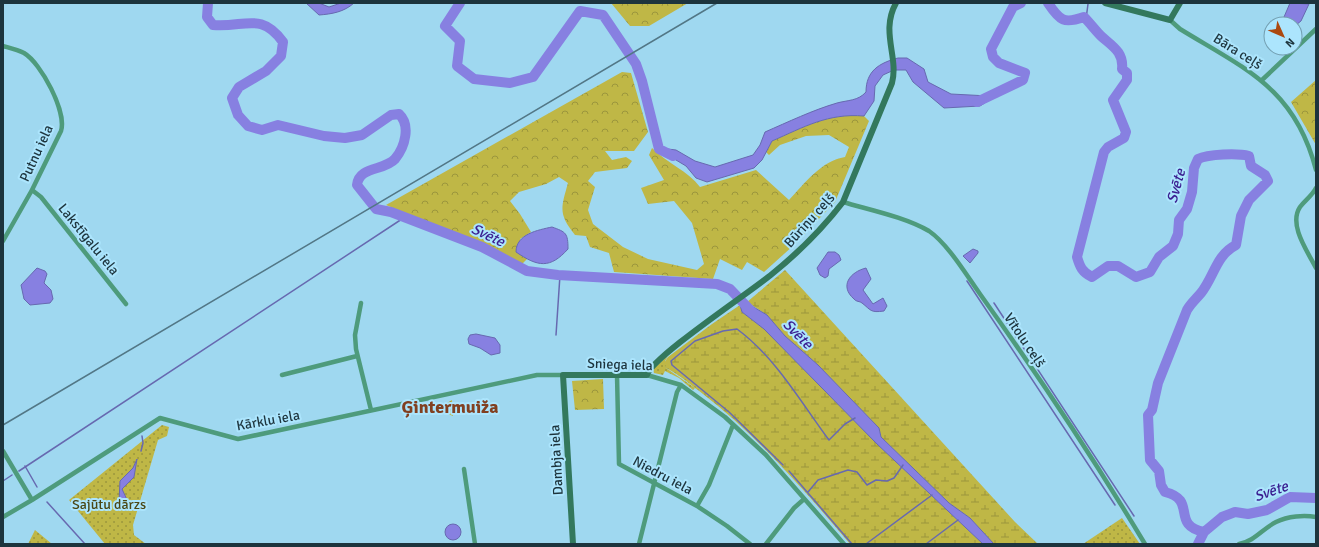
<svg xmlns="http://www.w3.org/2000/svg" width="1319" height="547" font-family="Signika,sans-serif">
<defs>
<pattern id="green-dots" width="8" height="8" patternUnits="userSpaceOnUse"><rect width="8" height="8" fill="#bfb746"/><path d="M2 2h.1M6 6h.1" fill="none" stroke="#9b963c" stroke-width="1.8" stroke-linecap="round"/></pattern>
<pattern id="forest-crowns" width="20" height="18" patternUnits="userSpaceOnUse"><rect width="20" height="18" fill="#bfb746"/><path d="M2 6a3 3 0 1 1 6 0M12 15a3 3 0 1 1 6 0" fill="none" stroke="#9b963c"/></pattern>
<pattern id="wetland-marsh" width="20" height="14" patternUnits="userSpaceOnUse"><rect width="20" height="14" fill="#bfb746"/><path d="M1 5h8M5 5V1M11 12h8M15 12V8" fill="none" stroke="#9b963c"/></pattern>
</defs>
<rect width="100%" height="100%" fill="#9fd8f0"/>
<path fill="url(#green-dots)" d="M668,356L665,361L666,368L695,388L693,390L679,378L665,371L663,375L654,373L653,369Z
M452,400L453,416L448,414L446,409L447,403Z
M162,425L169,427L167,436L158,440L133,525L134,535L146,544H105L69,500Z
M1122,518L1140,544H1083Z
M35,530L52,544H28Z"/>
<path fill="url(#forest-crowns)" d="M611,3H688L649,26H630Z
M622,72L631,73L648,132L634,151H605L612,160L626,157L632,161L627,168L595,172L588,181L595,187L588,210L593,224L623,247L648,259L697,270L704,264L692,223L674,201L648,204L641,188L664,180L649,155L652,148C667,163 688,171 700,187L756,170L789,200C805,183 821,161 845,157L849,147L829,135L806,136L780,145L769,155L766,152L772,141C804,127 828,113 864,116L869,121L835,202L794,245L764,272L747,262L742,270L720,259L713,279L614,272L609,253L590,247L586,236L575,235C558,214 561,208 568,183L559,177L546,184L519,192L510,201L520,214L531,232L520,239L523,257L528,258L522,264L503,254L386,205Z
M1316,80V145L1291,102Z
M603,379L604,409L575,410L572,381Z"/>
<path fill="url(#wetland-marsh)" d="M785,270L1015,522L1038,544H994L970,518L949,503L881,437L879,428L818,365L785,336L767,315L747,302Z
M740,305L742,312L764,329L877,444L983,544H850C805,491 759,437 703,394C691,385 680,375 666,368L664,363L668,357L712,324Z"/>
<path fill="#8780e1" stroke="#6769b0" d="M306,3H319L329,7L341,3H354C344,12 332,14 319,15Z
M1290,3L1309,4L1301,21L1296,25L1288,22L1284,17Z
M898,58H907L924,69L928,82L951,94L989,96L991,99L980,106L944,108L913,82L906,70H894L883,75L875,86L874,101L864,116C828,113 804,127 772,141L762,160L754,168L707,182L696,178L686,166L661,151L660,148L676,150L695,161L715,167L753,155L760,145L765,132C788,122 813,110 837,103C848,100 858,101 866,92C866,71 879,63 898,58Z
M552,227C566,232 568,233 568,249C550,269 538,267 516,252C516,234 538,230 552,227Z
M973,249L978,251V253L970,263L963,256Z
M828,252H835L839,255L841,260L829,269L828,276L825,278L820,275L817,268Z
M37,268L45,271L47,274L44,283L51,290L53,299L50,303L30,305L24,299L21,285Z
M866,268L871,279L863,290L873,304L883,298L887,306L884,311C870,313 871,310 862,303C860,301 856,302 854,299C839,286 850,272 866,268Z
M745,302L767,315L785,336L818,365L879,428L881,437L949,503L970,518L994,544H983L877,444L764,329L742,312L740,305Z
M476,334L495,338L500,345V353L491,355L480,348L469,344L468,339L470,335Z
M137,459L134,477L122,489L129,504L127,510L119,502L120,481L133,468Z
M445 532a8 8 0 1 1 16 0a8 8 0 1 1-16 0Z"/>
<g fill="none" stroke-linecap="round" stroke-linejoin="round">
<path stroke="#6769b0" stroke-width="1.5" d="M1086,19L1088,4
M967,281L1115,505
M994,303L1134,516
M556,335L560,275
M141,451L143,443L142,436
M783,465L729,412L672,365L671,361L695,341L723,331L737,329C776,358 800,401 829,440L845,424L855,418
M25,466L37,487
M19,471L405,217
M789,471L852,544
M3,481L12,475
M808,492L818,480L848,470L857,472L867,485L876,480L887,481L894,478L903,465
M47,502L85,544
M866,544L932,495
M926,544L958,520"/>
<path stroke="#8780e1" stroke-width="10" d="M208,3L207,17L213,25C244,28 261,11 283,42L281,56L266,71L239,87L232,98L238,115L248,126L262,130L278,125L324,136L345,138L362,135L391,115L399,114C411,125 405,147 395,159C384,171 359,166 357,185L376,209L391,212L482,247L527,271L558,275L717,284L730,289L752,312
M460,3L445,26L460,41L457,66L474,79L510,83L533,77L580,11L603,15L636,64L642,81L659,149L673,156
M1048,3C1060,21 1064,24 1084,17C1090,23 1095,30 1101,36C1112,46 1124,52 1122,69L1127,73V80L1113,100L1126,132L1124,138L1108,147L1104,152L1077,257C1080,267 1082,272 1092,277L1108,266H1118L1136,277L1150,272L1159,257L1173,246L1178,234L1179,220L1187,209L1192,192L1194,168L1198,159C1208,154 1238,153 1249,156L1251,166L1265,175L1268,181L1249,200L1241,216L1236,245C1216,255 1214,277 1201,293C1196,299 1191,303 1187,310L1158,383L1152,410L1148,415L1150,460L1159,471L1161,485L1165,492C1198,500 1170,525 1204,532L1222,517L1235,512L1248,514L1267,510L1290,497L1316,498
M977,102L1023,80L1025,73L999,63L993,57L991,49L1013,7L1021,3
M1198,544L1204,532"/>
<path stroke="#4e9b7c" stroke-width="4.5" d="M1170,20L1180,29C1245,69 1295,88 1316,170
M3,46C10,48 18,50 24,53C41,63 67,112 61,131L32,190L3,241
M1262,80L1316,29
M1316,188C1312,196 1305,200 1300,207C1288,225 1308,252 1316,268
M32,190L41,197L126,304
M843,202C870,210 905,217 929,231C948,244 967,276 980,294C1038,375 1094,459 1145,544
M361,303L355,335L356,349L371,410
M282,375L357,356
M617,375L619,464L697,506L727,526L750,544
M647,375L681,385L725,417L766,455L844,544
M3,451L32,500
M464,469L475,544
M697,506L709,485L733,425
M3,517L32,500L160,418L238,439L537,375H563
M639,544L677,392L681,385
M766,544L794,508L803,500
M1239,544C1255,541 1262,529 1276,522C1288,516 1304,515 1316,517"/>
<path stroke="#33785d" stroke-width="6" d="M1105,3L1170,20L1180,3
M573,544L563,375H647C652,357 752,291 772,274C798,253 823,228 843,202L892,83C899,57 880,32 896,3"/>
<path stroke="#527786" stroke-width="1.5" d="M3,425L717,3"/>
</g>
<g text-anchor="middle" stroke-width="4" stroke-linejoin="round" paint-order="stroke">
<g font-size="14" fill="#1d343d" stroke="#ace5fd">
<text transform="translate(1238 51) rotate(32)" y="5">Bāra ceļš</text>
<text transform="translate(36 153) rotate(-65)" y="5">Putnu iela</text>
<text transform="translate(809 220) rotate(-48)" y="5">Būriņu ceļš</text>
<text transform="translate(89 239) rotate(51)" y="5">Lakstīgalu iela</text>
<text transform="translate(1025 340) rotate(56)" y="5">Vītolu ceļš</text>
<text transform="translate(620 364) rotate(2)" y="5">Sniega iela</text>
<text transform="translate(268 420) rotate(-10)" y="5">Kārklu iela</text>
<text transform="translate(556 460) rotate(-93)" y="5">Dambja iela</text>
<text transform="translate(663 475) rotate(28)" y="5">Niedru iela</text>
</g>
<g font-size="14" fill="#4a4614" stroke="#ace5fd">
<text x="109" y="509">Sajūtu dārzs</text>
</g>
<g font-size="15" font-style="italic" fill="#3a1e90" stroke="#ace5fd">
<text transform="translate(1176 186) rotate(-75)" y="5">Svēte</text>
<text transform="translate(488 235) rotate(25)" y="5">Svēte</text>
<text transform="translate(798 334) rotate(45)" y="5">Svēte</text>
<text transform="translate(1271 491) rotate(-19)" y="5">Svēte</text>
</g>
<g font-size="18" font-weight="bold" fill="#814021" stroke="#ace5fd">
<text x="450" y="413">Ģintermuiža</text>
</g>
</g>
<rect width="1319" height="547" fill="none" stroke="#1d343d" stroke-width="8"/>
<g transform="translate(1283 36) rotate(135)"><circle r="19" fill="#ace5fd" stroke="#739eb0"/>
<path d="M0-3L7 15L0 10L-7 15Z" fill="#ac490f"/>
<text y="-6" font-size="11" font-weight="bold" text-anchor="middle" fill="#1d343d">N</text>
</g>
</svg>
